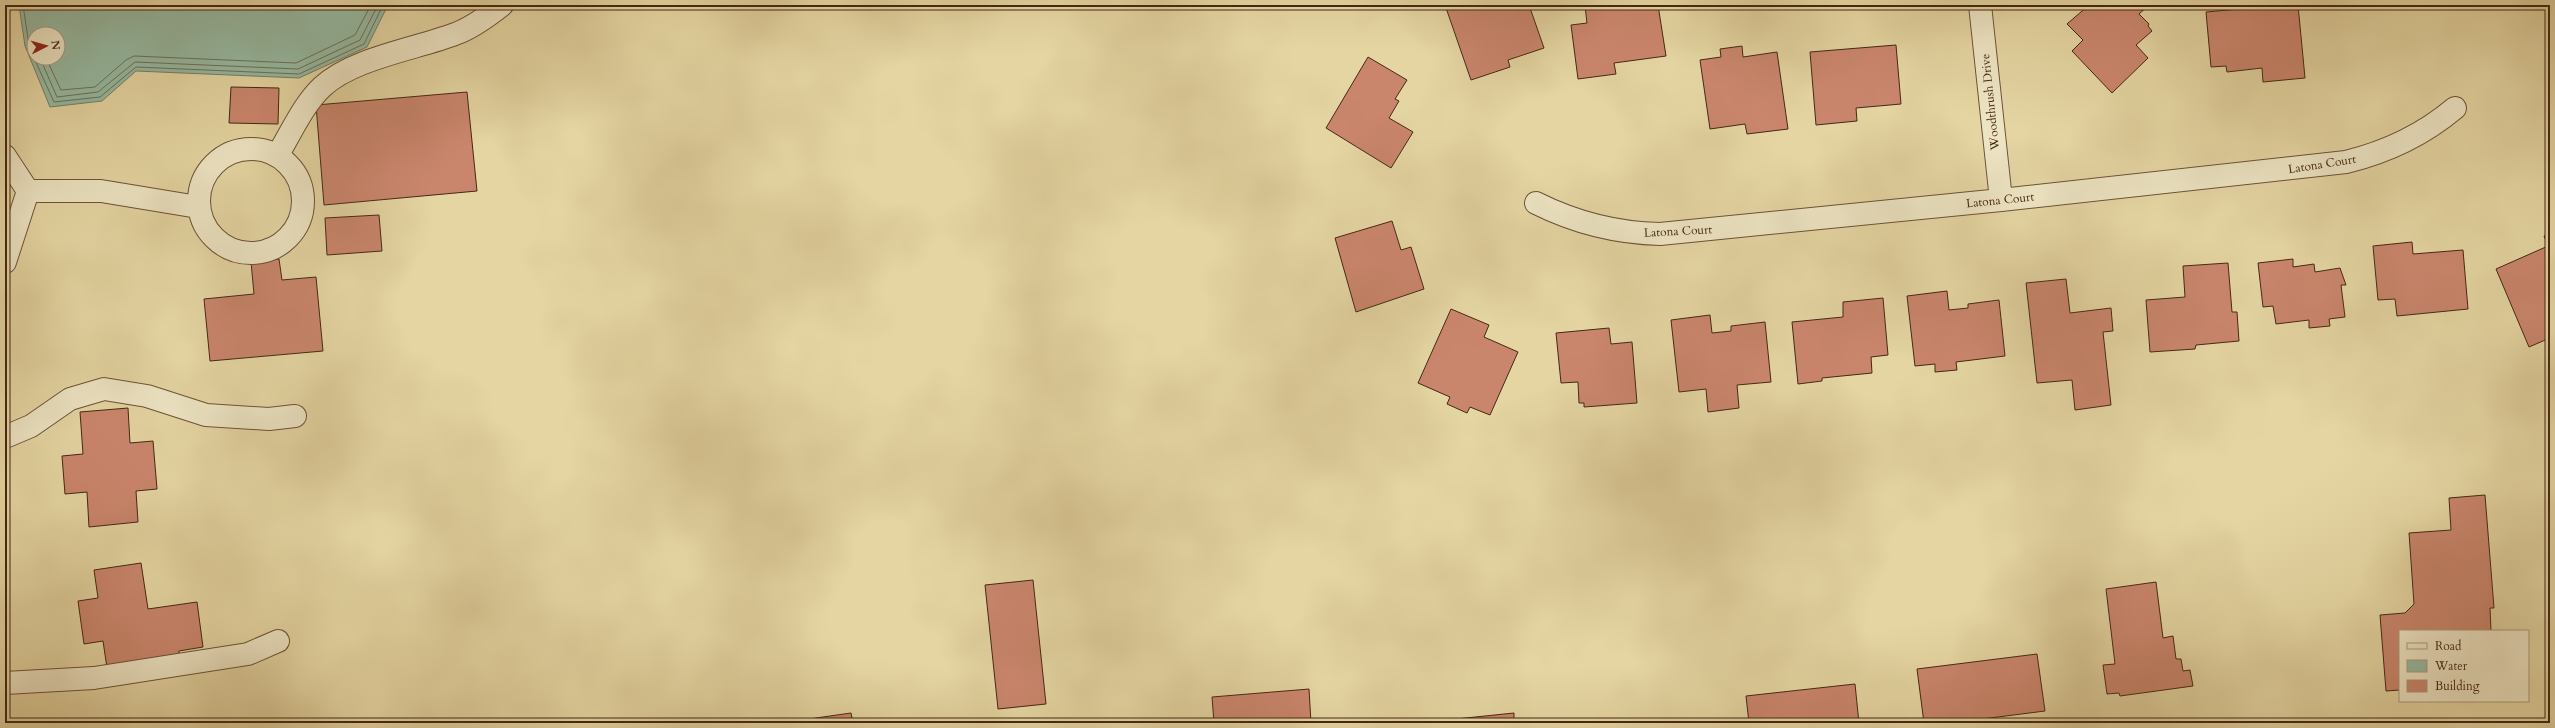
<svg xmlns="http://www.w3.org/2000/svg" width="2555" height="728" font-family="Cardo,serif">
<rect width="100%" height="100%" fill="#e4d5a2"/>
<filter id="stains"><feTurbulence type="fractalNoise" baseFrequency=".005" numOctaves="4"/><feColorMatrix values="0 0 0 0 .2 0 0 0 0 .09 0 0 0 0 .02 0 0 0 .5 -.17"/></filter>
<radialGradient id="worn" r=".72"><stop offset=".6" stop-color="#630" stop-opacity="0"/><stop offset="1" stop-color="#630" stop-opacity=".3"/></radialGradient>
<path fill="#96b9a1" stroke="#757f68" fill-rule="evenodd" d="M19,5H388L367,47L299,78L136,71L102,101L50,107L25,46ZM34,34H58V58H34Z"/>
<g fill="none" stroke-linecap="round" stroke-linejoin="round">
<path stroke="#6d705a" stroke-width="1" d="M23,5L29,45L34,57
M34,58L54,102L100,97L136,67L299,74L364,44L383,5
M40,58L57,97L98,92L135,62L298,69L360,40L378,5
M46,58L61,90L95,87L126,60L134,56L296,63L355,35L371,5"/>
</g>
<path fill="#ca866d" stroke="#442813" d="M1445,5H1529L1544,48L1508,60L1510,67L1471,80Z
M1658,5L1666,56L1614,63L1616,74L1578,79L1571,25L1587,23L1585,6Z
M2089,5H2149L2139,14L2149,24L2148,26L2152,31L2136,45L2148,58L2112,93L2072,51L2083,40L2067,24Z
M2284,5H2298L2305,78L2263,82L2262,68L2227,72L2226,66L2211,67L2206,12Z
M2542,5H2550V16Z
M1896,45L1901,104L1856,108L1857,121L1816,125L1810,52Z
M1742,46L1743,57L1777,52L1788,129L1747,134L1745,124L1710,129L1700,60L1721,57L1720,49Z
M1368,57L1407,80L1395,99L1399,101L1389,118L1413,132L1391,168L1326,128Z
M231,87L279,88L278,124L229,123Z
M467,92L477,191L324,205L316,105Z
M379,215L382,251L327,255L325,218Z
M1392,221L1401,250L1411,247L1424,289L1356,312L1335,238Z
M2550,233V338L2529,347L2496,269L2548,246L2544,236Z
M2412,242L2413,254L2463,250L2468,309L2397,316L2395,299L2378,300L2373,246Z
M279,259L282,280L316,277L323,351L210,361L204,299L254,294L251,262Z
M2293,259V267L2314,264L2315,272L2340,268L2346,285H2341L2345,317L2329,319L2330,326L2309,328V320L2276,324L2273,306L2263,307L2258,263Z
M2228,263L2232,312H2237L2239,341L2196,345L2195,349L2150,352L2146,300L2185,297L2183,266Z
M2066,279L2070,313L2111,308L2113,331L2103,332L2111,405L2075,410L2072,380L2037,383L2026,283Z
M1947,291L1949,310L1968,308V304L1999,300L2005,356L1956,362L1957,370L1935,372V364L1915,366L1907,296Z
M1883,298L1888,355L1871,357L1872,373L1822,378V381L1798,384L1792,322L1843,317V302Z
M1451,309L1489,325L1484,337L1518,352L1490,415L1470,407L1467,413L1447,404L1450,397L1418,383Z
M1710,315L1712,333L1731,331V326L1765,322L1771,382L1737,385L1739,408L1708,412L1706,389L1679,392L1671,320Z
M1609,328L1611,344L1632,342L1637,403L1584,407V403H1579L1578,382L1561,383L1556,333Z
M128,408L130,443L153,441L157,489L136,491L138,522L89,527L87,492L65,494L62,456L83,454L80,412Z
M2485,495L2494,608H2490L2491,631H2400V690L2386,691L2380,615L2405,613L2414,604L2409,533L2451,530L2449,498Z
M141,563L148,609L197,602L203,647L179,651V657L107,668L103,641L84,644L78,601L98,598L94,570Z
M1033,580L1046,704L998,709L985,585Z
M2156,582L2163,638L2173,636L2176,659H2181L2183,671L2190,670L2193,686L2120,696L2119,693L2107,694L2103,665L2115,664L2106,589Z
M2037,654L2045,711L1951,723H1924L1917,669Z
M1855,684L1859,723H1749L1746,696Z
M1309,689L1311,723H1214L1212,697Z
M851,713L853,723H802V720Z
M1514,713V723H1456V719Z"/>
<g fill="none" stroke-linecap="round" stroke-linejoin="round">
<g stroke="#6c5337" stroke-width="24">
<path id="minor" d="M1980,5L2001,200
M199 201a52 52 0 1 1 104 0a52 52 0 1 1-104 0Z
M5,156L28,191
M277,156C291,133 303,105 322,87C353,58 416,49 455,34C472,28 488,16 502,5
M1536,203C1576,223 1615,233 1660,234L2001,200L2346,162C2387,152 2423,135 2455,108
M5,262L28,191H101L198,207
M5,437L31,426L70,399L104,389L147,396L206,415L269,419L295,416
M5,683L94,678L248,654L278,641"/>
</g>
<use href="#minor" stroke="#ede4c3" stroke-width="22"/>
</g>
<g text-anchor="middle" stroke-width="3" stroke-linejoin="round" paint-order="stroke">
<g font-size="12" fill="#442813" stroke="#ede4c3">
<text transform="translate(1990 102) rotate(-96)" y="4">Woodthrush Drive</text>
<text transform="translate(2322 164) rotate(-9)" y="4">Latona Court</text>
<text transform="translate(2000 200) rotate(-6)" y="4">Latona Court</text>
<text transform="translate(1678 231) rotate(-3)" y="4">Latona Court</text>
</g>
</g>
<rect width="2555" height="728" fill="none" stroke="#e4d5a2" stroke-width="20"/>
<rect x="6" y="6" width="2543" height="716" fill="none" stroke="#442813" stroke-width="2"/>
<rect x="10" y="10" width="2535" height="708" fill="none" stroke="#442813"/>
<rect x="2399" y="630" width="130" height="72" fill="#ede4c3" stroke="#a9997d"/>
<rect x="2407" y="643" width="20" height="6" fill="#ede4c3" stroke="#a9997d"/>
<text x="2435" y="650" font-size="12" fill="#442813">Road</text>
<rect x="2407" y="660" width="20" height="12" fill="#96b9a1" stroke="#a9997d"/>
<text x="2435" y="670" font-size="12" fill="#442813">Water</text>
<rect x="2407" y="680" width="20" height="12" fill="#ca866d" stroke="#a9997d"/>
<text x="2435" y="690" font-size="12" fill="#442813">Building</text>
<g transform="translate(46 46) rotate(84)"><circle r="19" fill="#ede4c3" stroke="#a9997d"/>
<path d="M0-3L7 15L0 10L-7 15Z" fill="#8f2418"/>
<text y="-6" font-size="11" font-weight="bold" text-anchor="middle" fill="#442813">N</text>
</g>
<rect width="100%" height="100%" filter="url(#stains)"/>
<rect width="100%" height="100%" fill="url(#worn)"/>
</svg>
